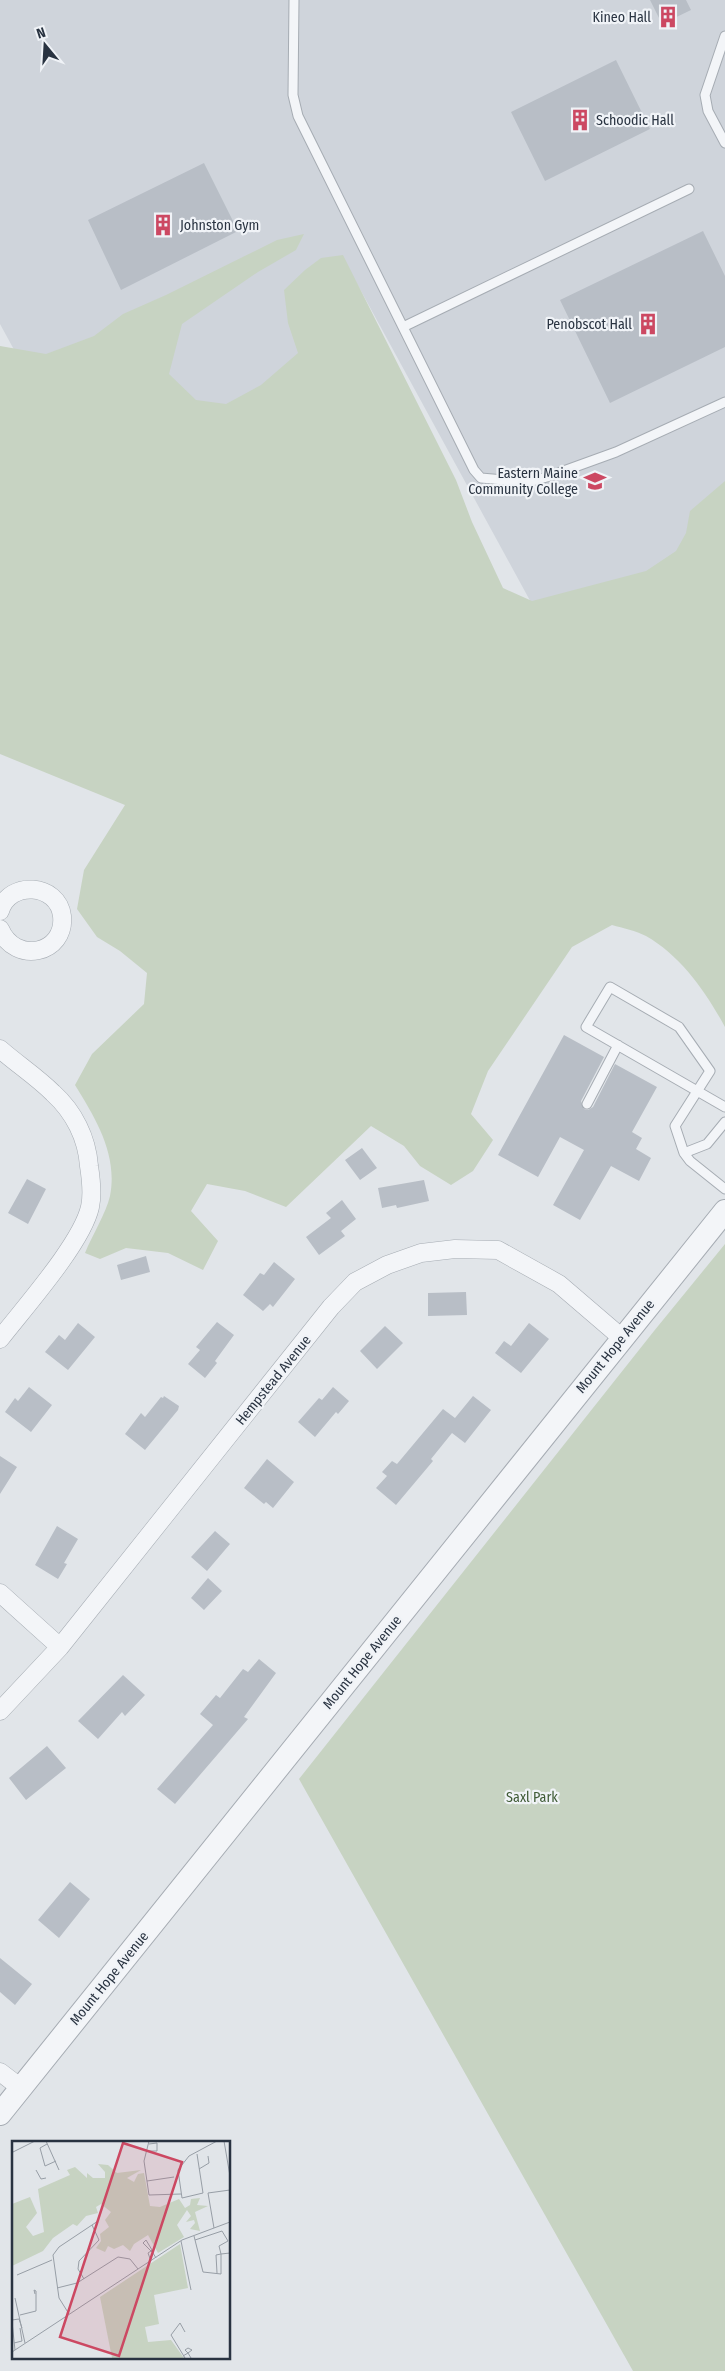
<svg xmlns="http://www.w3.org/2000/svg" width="725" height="2371" font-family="'Fira Sans Condensed',sans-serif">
<rect width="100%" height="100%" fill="#e1e5e9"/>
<path fill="#cfd4db" d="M0,0H725V958L355,280L172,639L0,324Z"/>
<path fill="#c7d3c2" d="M304,234L296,250L258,272L182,324L169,374L196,400L226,404L261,385L298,353L288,323L284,290L305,270L321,258L343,255L456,480L472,522L503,588L532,601L646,571L676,551L686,533L690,511L725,481V1027C706,992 681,956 646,936C636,931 623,928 612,925L572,947L488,1071L471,1114L493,1140L473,1171L451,1185L420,1166L404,1146L371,1126L286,1207L245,1191L207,1184L191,1211L218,1241L203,1270L168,1253L126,1248L100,1259L85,1253C92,1236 106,1213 110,1196C118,1155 96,1119 75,1085L92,1054L144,1004L147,973L120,951L97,937L77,909L84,870L125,805L0,754V346L46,354L94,336L123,314L166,295L277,240Z
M725,1244V2371H633L299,1779L654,1331Z"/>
<path fill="#b8bec6" d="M650,0H686L691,10L662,24Z
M616,60L650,129L545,181L511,112Z
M204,163L238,231L121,290L88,220Z
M703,231L725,276V347L610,403L560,300Z
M564,1035L604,1057L581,1101L584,1109L588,1110L593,1107L615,1064L657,1087L632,1132L642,1138L636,1149L651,1158L639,1181L611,1166L580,1220L553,1205L584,1150L560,1137L538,1177L498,1155Z
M362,1148L377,1168L360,1180L345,1160Z
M27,1179L46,1189L28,1224L8,1213Z
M424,1180L429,1201L397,1208L396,1205L382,1208L378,1188Z
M342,1200L356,1219L341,1231L345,1236L319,1255L306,1237L331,1218L326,1213Z
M146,1256L150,1272L121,1280L117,1265Z
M274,1262L295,1279L273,1307L270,1304L263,1311L243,1295L260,1273L264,1275Z
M466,1292L467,1315L428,1316V1293Z
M217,1322L234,1335L215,1361L217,1363L205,1378L188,1364L200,1350L196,1347Z
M78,1323L95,1337L68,1370L45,1352L59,1335L65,1340Z
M529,1323L549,1339L521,1373L495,1353L504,1341L511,1346Z
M385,1326L403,1343L377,1369L360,1351Z
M29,1387L52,1405L31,1432L5,1412L15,1398L18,1401Z
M333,1387L349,1401L338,1414L336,1412L315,1437L298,1422L319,1398L322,1400Z
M164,1396L179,1406L178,1410L145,1450L125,1434L141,1413L145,1417L161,1397L163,1398Z
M473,1396L491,1410L465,1443L452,1433L431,1459L433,1461L396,1505L376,1488L387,1476L382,1472L392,1461L397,1464L443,1409L455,1418Z
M0,1456L17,1467L0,1494Z
M267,1459L294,1482L273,1508L266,1502L264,1504L244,1488Z
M57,1526L78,1539L64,1563L67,1564L58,1579L35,1565Z
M215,1531L230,1544L207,1571L191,1557Z
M208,1578L222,1591L204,1610L191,1598Z
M259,1659L276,1673L244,1717L248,1719L175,1804L157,1789L213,1725L200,1714L216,1695L220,1698L243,1669L248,1672Z
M123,1675L145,1695L125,1716L122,1712L98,1739L78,1721Z
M47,1746L66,1768L26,1800L9,1778Z
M70,1882L90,1899L59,1938L38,1920Z
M0,1958L32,1984L15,2005L0,1992Z"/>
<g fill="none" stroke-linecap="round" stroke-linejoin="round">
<g stroke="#a6acb3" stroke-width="11">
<path id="service" d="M294,0L293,95L298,116L474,470L481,478L529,482L547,477L616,452L725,402
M725,36L705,95L708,111L725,143
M403,327L689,189
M587,1104L618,1045
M725,1107L586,1027L610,987L679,1027L710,1071L675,1126L684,1153L690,1161L725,1189
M684,1153L707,1144L725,1122"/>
</g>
<g stroke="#a6acb3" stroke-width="19">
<path id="minor" d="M0,911C9,880 58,883 62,916C66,954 15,965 0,929
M0,1049C17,1064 37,1077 53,1093C74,1112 87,1138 89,1166C91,1179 93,1194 90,1207C82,1243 24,1308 0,1339
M0,1593L60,1647
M0,1711L60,1647L331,1307L355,1282L387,1265L421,1253L455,1249L498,1250L559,1284L622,1338
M0,2072L21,2088"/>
</g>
<g stroke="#a6acb3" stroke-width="24">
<path id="tertiary" d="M0,2114L725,1211"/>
</g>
<use href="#service" stroke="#f3f5f8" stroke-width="9"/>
<use href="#minor" stroke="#f3f5f8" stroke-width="18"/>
<use href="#tertiary" stroke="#f3f5f8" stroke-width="22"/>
</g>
<defs>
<g id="building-bare" transform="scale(1.725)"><path d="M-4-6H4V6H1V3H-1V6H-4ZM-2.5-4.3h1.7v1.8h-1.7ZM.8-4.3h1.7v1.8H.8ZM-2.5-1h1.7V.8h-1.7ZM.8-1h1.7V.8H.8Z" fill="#cc4862" stroke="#f0f3f7" stroke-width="2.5" paint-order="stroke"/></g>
<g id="university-bare" transform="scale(1.725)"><path d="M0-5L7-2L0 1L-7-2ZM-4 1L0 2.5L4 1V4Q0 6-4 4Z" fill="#cc4862" stroke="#f0f3f7" stroke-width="2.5" paint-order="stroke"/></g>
</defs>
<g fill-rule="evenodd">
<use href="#building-bare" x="668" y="17"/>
<use href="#building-bare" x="580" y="120"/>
<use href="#building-bare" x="163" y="225"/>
<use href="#building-bare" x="648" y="324"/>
<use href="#university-bare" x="595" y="481"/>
</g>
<g text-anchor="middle" stroke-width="4.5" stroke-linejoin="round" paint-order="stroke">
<g font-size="14" fill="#293341" stroke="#f0f3f7" text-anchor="end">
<text x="651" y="22">Kineo Hall</text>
<text x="596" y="125" text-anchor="start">Schoodic Hall</text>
<text x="180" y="230" text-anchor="start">Johnston Gym</text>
<text x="632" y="329">Penobscot Hall</text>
<text x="578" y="478">Eastern Maine<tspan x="578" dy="16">Community College</tspan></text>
</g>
<g font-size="14" fill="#293341" stroke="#f0f3f7">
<text transform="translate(615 1346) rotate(-51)" y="5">Mount Hope Avenue</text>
<text transform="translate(273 1380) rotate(-51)" y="5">Hempstead Avenue</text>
<text transform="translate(362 1662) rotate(-51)" y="5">Mount Hope Avenue</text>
<text transform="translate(109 1978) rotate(-51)" y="5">Mount Hope Avenue</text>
</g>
<g font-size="14" fill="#405c37" stroke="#f0f3f7">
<text x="532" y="1802">Saxl Park</text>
</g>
</g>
<g transform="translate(12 2141)">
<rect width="218" height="218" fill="#e1e5e9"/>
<path d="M86,23L96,24L105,32L129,29L115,37L122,41L126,33L132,32L138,65L148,66L167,58L173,67L178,64L179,58L188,57L185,64L196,65L183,71L188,90L178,88L183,82L182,79L174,81L179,75L175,69L165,84L172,96L146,112L136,94L122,103L118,110L111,104L102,108L96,105L93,111L84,107L89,100L88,93L97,86L93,79L99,71L89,63L84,66L86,72L74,75L65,85L61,83L41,97L31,110L0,125V63L18,56L25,72L14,86L21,95L32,91L26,48L58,34L55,29L63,26L75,37V32L81,37H93V31ZM168,103L176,147L142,154L147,183L133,186L136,201L159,199L172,217H100L88,156Z" fill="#c7d3c2"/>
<path fill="none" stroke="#979ea6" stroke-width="1" d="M34,0L47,29M137,0L132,20L137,54L169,53M212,0L218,35M35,3L28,7L33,25L44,20M135,10H145V2L137,3M1,11L23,0M185,13L191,52L170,57L166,29L177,15L205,0M187,28L197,22L196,15M24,29L29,38L34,37M135,40L162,36M202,87L196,52L218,49M182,95L191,131L209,133V113L218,112M183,99L210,90L216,100L207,105L209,113L204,114L205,132M169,100L179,149M139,120L136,112L139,110L140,109L134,99L131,102L141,112L144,117M5,134L40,119M72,138L66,128L67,120L87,99L80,84M45,147L65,142L106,116L118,118L126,128M3,157L13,202M57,173L47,157L41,114L47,106L86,80M8,174L24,170V150L22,149L23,153M0,179L7,178L10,187M0,181L3,209M173,191L168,182L159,194L173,217M2,202L10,200L8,187M0,211L170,99L218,81M171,215L176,212L180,209L176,207L173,209L176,212L179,217"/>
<path fill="#cc4862" fill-opacity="0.15" stroke="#cc4862" stroke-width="2.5" d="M111,2L170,21L107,215L48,196Z"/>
<rect width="218" height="218" fill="none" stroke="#293341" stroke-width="2.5"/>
</g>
<g transform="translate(45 45) rotate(342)" stroke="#f0f3f7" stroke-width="4" paint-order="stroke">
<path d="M0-4L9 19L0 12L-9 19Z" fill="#293341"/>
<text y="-8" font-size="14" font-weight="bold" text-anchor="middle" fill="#293341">N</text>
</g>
</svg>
